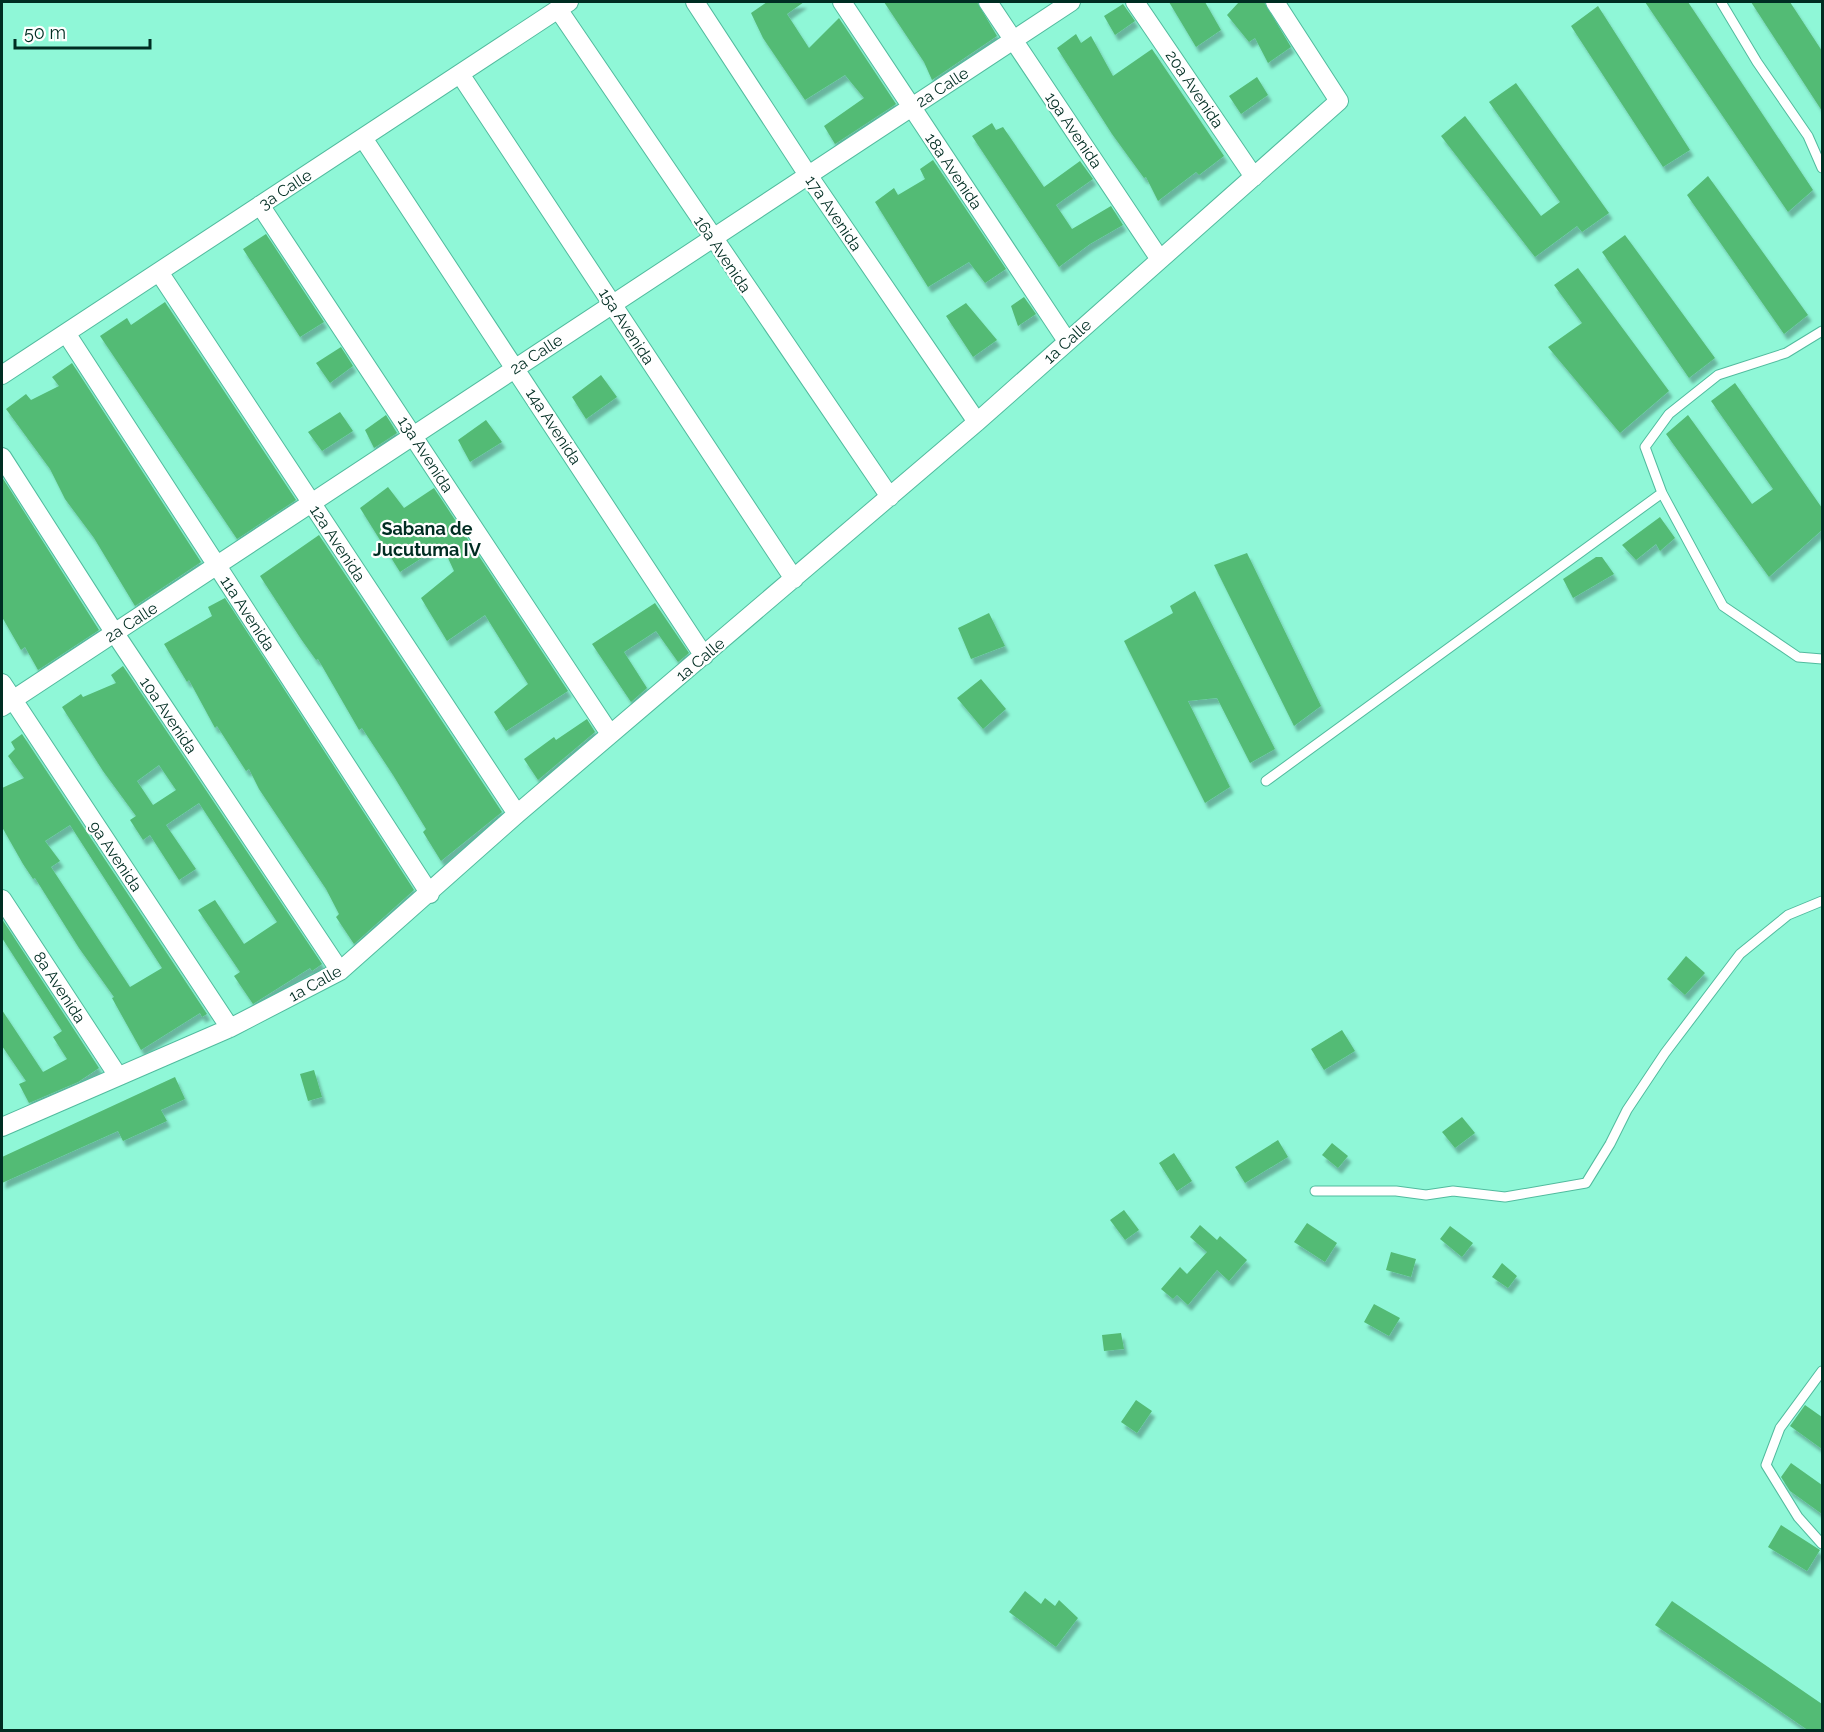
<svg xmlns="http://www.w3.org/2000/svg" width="1824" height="1732" font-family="Raleway,sans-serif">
<defs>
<filter id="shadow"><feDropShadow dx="3.5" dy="6" stdDeviation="1.5" flood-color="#0004"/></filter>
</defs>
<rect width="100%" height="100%" fill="#8ff7d7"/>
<path fill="#53bb75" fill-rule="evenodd" filter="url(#shadow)" d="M767,2H804L787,14L809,48L839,18L896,104L835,144L824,126L864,98L845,75L805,100L763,38L751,13Z
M884,2H977L997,36L932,80L924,62Z
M1169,2H1205L1221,30L1196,47Z
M1239,2H1264L1291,47L1268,63L1255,38L1249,42L1227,15Z
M1645,2H1688L1813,190L1788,212Z
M1751,2H1790L1822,51V111Z
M1123,4L1135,21L1115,35L1104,16Z
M1598,6L1690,150L1663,167L1571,26Z
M1076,34L1081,43L1091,36L1113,76L1152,49L1224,156L1199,175L1196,172L1158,201L1146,177L1144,178L1112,134L1057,48Z
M1257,77L1268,95L1241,114L1229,96Z
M1516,83L1609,213L1582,232L1577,226L1535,257L1441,136L1465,116L1541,216L1560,202L1489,102Z
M992,123L996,130L1003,127L1044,187L1080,161L1093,179L1056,205L1072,229L1111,206L1123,225L1090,244L1059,267L972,136Z
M933,160L1006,269L985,283L969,262L928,287L875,202L894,188L898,195L925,179L920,169Z
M1708,176L1808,315L1784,334L1687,195Z
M266,234L324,322L300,337L243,249Z
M1625,235L1715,358L1689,378L1602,252Z
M1578,268L1669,391L1620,433L1548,347L1582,323L1554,285Z
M1024,297L1036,314L1018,326L1011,306Z
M165,302L296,500L237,539L100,336L127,318L131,325Z
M966,303L997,340L973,357L946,316Z
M341,347L353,366L330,383L316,363Z
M72,363L201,562L135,606L94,538L65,499L50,469L6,409L26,394L31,400L59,386L52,377Z
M601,375L617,397L586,419L572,397Z
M1735,383L1822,508V530L1769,577L1666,434L1688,415L1752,504L1773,489L1711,401Z
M340,412L353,431L322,451L308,432Z
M386,415L397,433L374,448L365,430Z
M486,420L502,442L470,462L458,440Z
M2,477L99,630L38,670L25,647L21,650L2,617Z
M388,487L404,508L434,488L568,691L506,731L494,712L528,684L485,615L447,641L421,598L454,571L442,545L400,572L360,508Z
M1660,517L1675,538L1660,551L1656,544L1636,560L1622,545Z
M319,535L502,812L441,861L423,832L426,829L393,775L362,728L359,730L318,659L316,660L301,639L260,576Z
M1247,553L1321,706L1294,726L1214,565Z
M1596,557H1602L1614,574L1573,598L1563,579Z
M1195,591L1275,749L1250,763L1217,698L1188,701L1230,787L1205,803L1124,641L1173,613L1170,606Z
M225,598L414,890L354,944L336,917L339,914L326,889L259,789L249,769L246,771L217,726L215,728L189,680L187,682L164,644L212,616L208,607Z
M655,603L689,653L678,662L656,631L624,652L647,688L631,702L592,644Z
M989,613L1005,646L971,659L958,628Z
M123,666L322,964L312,971L310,968L253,1004L234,976L240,972L198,910L215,900L244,944L277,922L199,803L166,825L196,869L179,880L150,835L143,840L130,820L136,816L103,771L62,707L81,694L83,697L116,683L111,675ZM159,765L176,790L153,805L137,781Z
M981,679L1006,709L983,729L957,698Z
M587,719L595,732L538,780L524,759L554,737L556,740Z
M22,734L207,1014L202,1017L200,1013L141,1050L112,998L114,997L79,948L35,878L33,879L23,864L2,827V788L24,778L8,756L15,749L11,742ZM70,825L162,968L130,987L51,867L60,861L45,841Z
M2,919L99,1068L78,1082L29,1103L19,1084L26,1081L2,1046V1010L43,1072L67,1059L53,1037L62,1031L2,938Z
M1686,956L1705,973L1685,995L1667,979Z
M1342,1030L1355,1051L1324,1070L1311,1049Z
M314,1070L322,1097L308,1101L300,1074Z
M175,1077L185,1099L161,1110L167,1121L123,1141L118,1131L2,1183V1157Z
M1462,1117L1475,1133L1455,1148L1442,1132Z
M1278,1140L1288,1157L1245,1183L1235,1167Z
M1332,1143L1348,1156L1338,1168L1322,1155Z
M1174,1153L1192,1181L1177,1191L1159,1163Z
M1124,1210L1139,1230L1125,1240L1110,1220Z
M1307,1223L1337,1243L1325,1262L1294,1242Z
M1200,1225L1217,1240L1220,1236L1247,1260L1229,1281L1217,1270L1188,1305L1177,1295L1173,1299L1161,1289L1180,1267L1187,1274L1207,1252L1190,1237Z
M1450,1226L1473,1243L1462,1257L1440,1239Z
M1391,1252L1416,1259L1411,1277L1386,1270Z
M1502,1263L1517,1276L1508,1288L1492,1277Z
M1374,1304L1400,1318L1389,1336L1364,1322Z
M1121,1333L1124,1349L1104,1351L1102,1335Z
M1136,1400L1152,1411L1137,1433L1121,1422Z
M1805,1405L1822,1417V1449L1790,1426Z
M1791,1463L1822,1485V1514L1790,1491L1781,1477Z
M1781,1525L1820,1550L1807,1571L1768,1547Z
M1025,1591L1041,1604L1045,1598L1055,1606L1059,1600L1078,1618L1056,1647L1009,1612Z
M1672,1601L1822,1704V1731H1809L1655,1625Z"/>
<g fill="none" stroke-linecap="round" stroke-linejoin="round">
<g stroke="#51bb9e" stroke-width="11">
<path id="service" d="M1721,2L1757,62L1808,136L1822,168
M1822,331L1786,353L1718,375L1669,414L1645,447L1662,493L1723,606L1798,657L1822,659
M1266,781L1662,493
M1315,1191H1396L1426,1195L1453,1191L1505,1197L1586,1183L1610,1144L1627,1110L1665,1053L1740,954L1788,915L1822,901
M1822,1371L1780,1428L1766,1465L1798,1517L1822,1544"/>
</g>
<g stroke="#51bb9e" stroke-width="20">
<path id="minor" d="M695,2L808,175L977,422
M842,2L1067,341
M988,2L1159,258
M1135,2L1254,177
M558,9L890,497
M460,74L794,579
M363,138L704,656
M260,205L610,734
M159,272L517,814
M66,333L430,894
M2,375L569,2
M2,457L114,632L340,971
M2,683L230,1028
M2,707L1071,2
M2,899L118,1076
M2,1127L230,1028L340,971L517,814L977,422L1339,101L1275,2"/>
</g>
<use href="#service" stroke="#fff" stroke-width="9"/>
<use href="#minor" stroke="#fff" stroke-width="18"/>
</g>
<g text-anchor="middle" stroke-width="4.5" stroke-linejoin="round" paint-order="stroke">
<g font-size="16" fill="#002d22" stroke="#fff">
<text transform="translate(942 87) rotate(-33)" y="6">2a Calle</text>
<text transform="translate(1195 89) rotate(56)" y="6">20a Avenida</text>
<text transform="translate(1074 130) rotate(56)" y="6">19a Avenida</text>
<text transform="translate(954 171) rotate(56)" y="6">18a Avenida</text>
<text transform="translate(285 189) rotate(-33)" y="6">3a Calle</text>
<text transform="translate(834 213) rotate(56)" y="6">17a Avenida</text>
<text transform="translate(723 254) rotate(56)" y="6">16a Avenida</text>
<text transform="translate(627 326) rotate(57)" y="6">15a Avenida</text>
<text transform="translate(1067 341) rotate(-42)" y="6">1a Calle</text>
<text transform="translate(536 354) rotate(-33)" y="6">2a Calle</text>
<text transform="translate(554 426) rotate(57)" y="6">14a Avenida</text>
<text transform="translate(426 454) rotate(57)" y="6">13a Avenida</text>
<text transform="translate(338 543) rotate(57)" y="6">12a Avenida</text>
<text transform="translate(248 613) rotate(57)" y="6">11a Avenida</text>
<text transform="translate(131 622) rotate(-33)" y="6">2a Calle</text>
<text transform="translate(700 659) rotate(-40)" y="6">1a Calle</text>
<text transform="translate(169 715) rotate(56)" y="6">10a Avenida</text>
<text transform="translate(116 856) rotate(56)" y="6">9a Avenida</text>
<text transform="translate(315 983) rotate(-29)" y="6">1a Calle</text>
<text transform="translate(60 987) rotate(57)" y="6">8a Avenida</text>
</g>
<g font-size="18" font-weight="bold" fill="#002d22" stroke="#fff">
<text x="427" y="535">Sabana de<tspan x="427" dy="21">Jucutuma IV</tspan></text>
</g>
</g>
<rect width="1824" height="1732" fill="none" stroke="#002d22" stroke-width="6"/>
<path d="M15 39v9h135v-9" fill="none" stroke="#002d22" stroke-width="3"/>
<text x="24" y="39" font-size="18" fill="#002d22" stroke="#ffffff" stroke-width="4.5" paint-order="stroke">50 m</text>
</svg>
